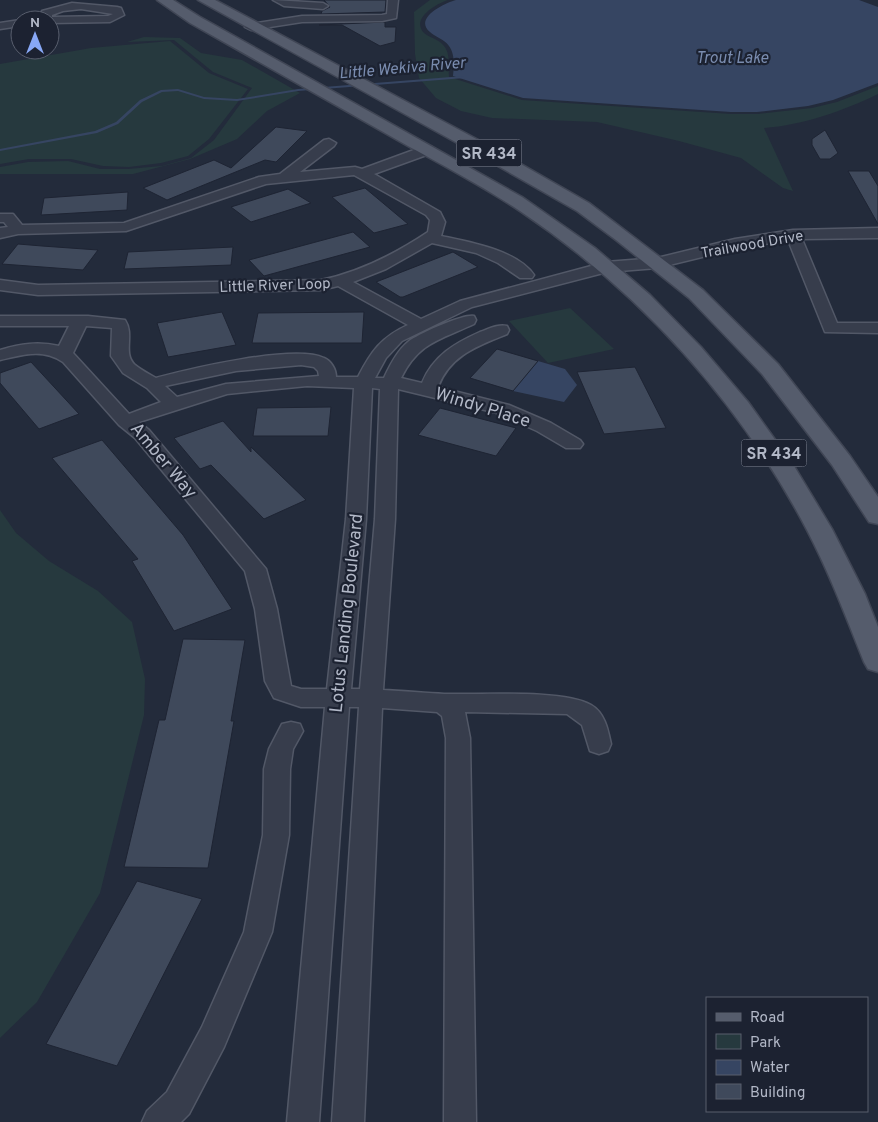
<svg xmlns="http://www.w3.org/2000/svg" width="878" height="1122" font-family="Overpass,sans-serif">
<rect width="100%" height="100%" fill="#232b3b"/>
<path fill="#26393e" d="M430,0H448C438,3 410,18 424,33C430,38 439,39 444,46C451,55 448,67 449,77L522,100L731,114H758L812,108L837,102L878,86V94C843,111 803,125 764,128L793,191L783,188L741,158L679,141L597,122L492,118L461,111L436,98L419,78L415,54L414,12Z
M144,37L180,38L201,53L242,60L300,93L267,111L237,139L190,159L133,174H0V167L28,162L68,161L100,169H128L162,166L191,158L214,140L252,88L213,72L174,40L127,42Z
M170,41L209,73L248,89L209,139L188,156L161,163L129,167L103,166L71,159H29L0,164V64L91,48Z
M570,308L614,349L548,363L509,321Z
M0,510L16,533L49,561L98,591L132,622L145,679L144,715L100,893L37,1002L0,1038Z"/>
<path fill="#364562" d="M456,0H859L878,7V83L833,100L808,106L757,112H731L523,98L453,76C454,66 455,54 449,46C444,39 435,37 430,32C413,18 445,3 456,0Z
M538,361L565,369L577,385L564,402L513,391Z"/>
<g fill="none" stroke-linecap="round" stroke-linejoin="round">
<path fill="#364562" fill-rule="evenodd" d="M464,76H465V78L298,91L237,101L204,99L178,91L162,92L142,102L118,124L97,133L0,151V149L95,131L116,122L140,100L161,90L178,89L204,97L237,99L298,89Z"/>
</g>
<path fill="#3f495b" stroke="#1e2433" d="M324,0H386L385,12L321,14L322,11L330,7Z
M385,22V27H396L395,42L380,46L342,25H319Z
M276,127L307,131L276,162L265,160L167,200L143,188L214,160L231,168Z
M825,130L838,153L830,159H820L812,145V139Z
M848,171H869L878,186V224Z
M365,188L408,224L374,233L332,197Z
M288,189L311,203L251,222L231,207Z
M128,192L127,210L41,215L44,198Z
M353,232L370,247L264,276L249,260Z
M18,244L42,246L98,250L83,270L2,264Z
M233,247L231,265L124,269L128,252Z
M453,252L478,267L403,297H400L376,282Z
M222,312L236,345L168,357L157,323Z
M364,312L362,343H252L258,313Z
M497,349L538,361L513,391L470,378Z
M31,362L79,414L39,429L0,383V373Z
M635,367L666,428L604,434L577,372Z
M331,407L328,436H253L257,408Z
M440,408L516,428L496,456L418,435Z
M223,421L251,452V447L306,500L264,519L211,465L200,469L174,438Z
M102,440L183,535L232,609L174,631L132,561L138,559L52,458Z
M183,639L245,640L231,721H234L208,868L124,867L159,720H165Z
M137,881L202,899L117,1066L46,1044Z"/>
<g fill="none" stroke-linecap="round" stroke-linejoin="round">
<g stroke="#525867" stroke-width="3">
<path id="minor" d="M273,0L323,3L328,6L323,9L284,6Z
M388,0H398L396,18L382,21L302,22L251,30L245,27L251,24L302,16L382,15L387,14Z
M72,3L117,7L121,8L124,15L110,22L50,23V20H34L41,17L42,11ZM81,9L113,14L108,16L52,17V15L63,11Z
M20,20V26L0,29V23Z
M329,139L336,143L334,146L300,172L355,167L362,169L422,147H432L434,150L432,153L374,174L440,212L445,222L441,236C469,242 517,250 534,275L532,278H520L498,263L476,253L432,243L386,269L353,282L421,319L460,301L606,262L657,258L735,239L793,230L878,228V238L802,239L837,323H878V333L825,332L788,240L735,249L657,268L607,272L472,307L402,341L386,358L375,378H384C390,365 397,351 408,342C418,334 463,314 474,316L476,320L474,324C440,340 419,342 401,378L422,383C433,356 455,343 480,332C489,329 497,324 507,326L509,330L507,334C478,346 450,355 438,387L509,405L551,423L580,440L583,444L580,448H566L537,431L497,413L398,389L395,519L383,690C404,691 424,693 444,694C479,695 564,689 591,705C605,713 608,730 611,744L608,751L599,754L590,751L582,725L567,714L465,712L470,738L476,1122H444L446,738L442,716L437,712L382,708L364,1122H332L359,707H349L319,1122H287L325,707H301L274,698L265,681L255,609L245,571L135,438L119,425L63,362C42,348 23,355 0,360V350C20,344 38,341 59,346L69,326H0V316H88L125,320C135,335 122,353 135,365C141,370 149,374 156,378C189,369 294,344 324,358C331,361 336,369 336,377H358C371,352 381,337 408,325L338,286L321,290L38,295L0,290V280L38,285L321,280C360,272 395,254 428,232L430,220L426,215L354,175L266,184L126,231L18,234L0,238V228L8,227L4,222H0V214H13L22,225L124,223L259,177L280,174L324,140ZM86,326L112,328L111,356L123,373L147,388L161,402L129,414L73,353ZM301,365L314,367L318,371L319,376L226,384L177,397L165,386L236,371ZM307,386L354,388L346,519L327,689H301L291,686L277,609L266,569L149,430L139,422L227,394ZM372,388L380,389L375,519L360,689H351L366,519Z
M291,722L300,724L303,731L293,749L290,769L289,835L272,932L224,1047L189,1114L181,1122H142L147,1111L167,1092L202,1027L244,932L263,835L264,769L269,749L282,724Z"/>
</g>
<g stroke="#404655" stroke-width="3">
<path id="major" d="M157,0H173L200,17L522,197L595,248L650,295L701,347L748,402L794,466L832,529L865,594L878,627V672L868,669L864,662C846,617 829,572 807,530C740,402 639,291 520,211C484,187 446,167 408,146C336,105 263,64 190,23Z
M198,0H215L482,142L589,203L703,290L778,364L850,456L878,497V524L869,522L832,465L762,374L689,298L616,240L577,211L470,150Z"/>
</g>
<use href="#minor" fill="#373d4c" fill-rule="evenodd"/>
<use href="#major" fill="#555c6c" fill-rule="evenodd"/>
</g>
<g text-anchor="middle" stroke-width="4.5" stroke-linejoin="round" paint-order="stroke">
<g font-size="15" fill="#b2b8c7" stroke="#1c2231">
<text transform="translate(752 244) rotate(-10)" y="5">Trailwood Drive</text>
<text transform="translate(275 285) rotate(-2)" y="5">Little River Loop</text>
</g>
<g font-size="16" font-style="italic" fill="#7a8caf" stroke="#1c2231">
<text x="732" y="63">Trout Lake</text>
<text transform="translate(402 67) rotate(-5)" y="6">Little Wekiva River</text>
</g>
<g fill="#1c2231" stroke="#858b9a" stroke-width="1">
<rect x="456.5" y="139.5" width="65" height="27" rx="4"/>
<rect x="741.5" y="439.5" width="65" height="27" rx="4"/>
</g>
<g font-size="16" font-weight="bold" fill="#b2b8c7">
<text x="489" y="159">SR 434</text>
<text x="774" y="459">SR 434</text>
</g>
<g font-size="18" fill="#b2b8c7" stroke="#1c2231">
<text transform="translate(483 407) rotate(17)" y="6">Windy Place</text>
<text transform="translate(164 460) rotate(50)" y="6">Amber Way</text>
<text transform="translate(346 613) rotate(-84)" y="6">Lotus Landing Boulevard</text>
</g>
</g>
<rect x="706" y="997" width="162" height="115" fill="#1c2231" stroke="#585e6d"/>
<rect x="716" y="1013" width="25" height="8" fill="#555c6c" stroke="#585e6d"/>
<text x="750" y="1022" font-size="15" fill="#b2b8c7">Road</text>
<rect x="716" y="1034" width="25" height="15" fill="#26393e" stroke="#585e6d"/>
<text x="750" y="1047" font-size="15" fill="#b2b8c7">Park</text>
<rect x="716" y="1060" width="25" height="15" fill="#364562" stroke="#585e6d"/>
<text x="750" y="1072" font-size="15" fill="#b2b8c7">Water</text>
<rect x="716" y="1084" width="25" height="15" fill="#3f495b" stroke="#585e6d"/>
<text x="750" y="1097" font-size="15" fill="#b2b8c7">Building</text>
<g transform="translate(35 35)"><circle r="24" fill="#1c2231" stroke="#585e6d"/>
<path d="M0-4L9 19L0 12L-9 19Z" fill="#88a8f6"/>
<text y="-8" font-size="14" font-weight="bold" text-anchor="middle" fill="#b2b8c7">N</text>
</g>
</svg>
